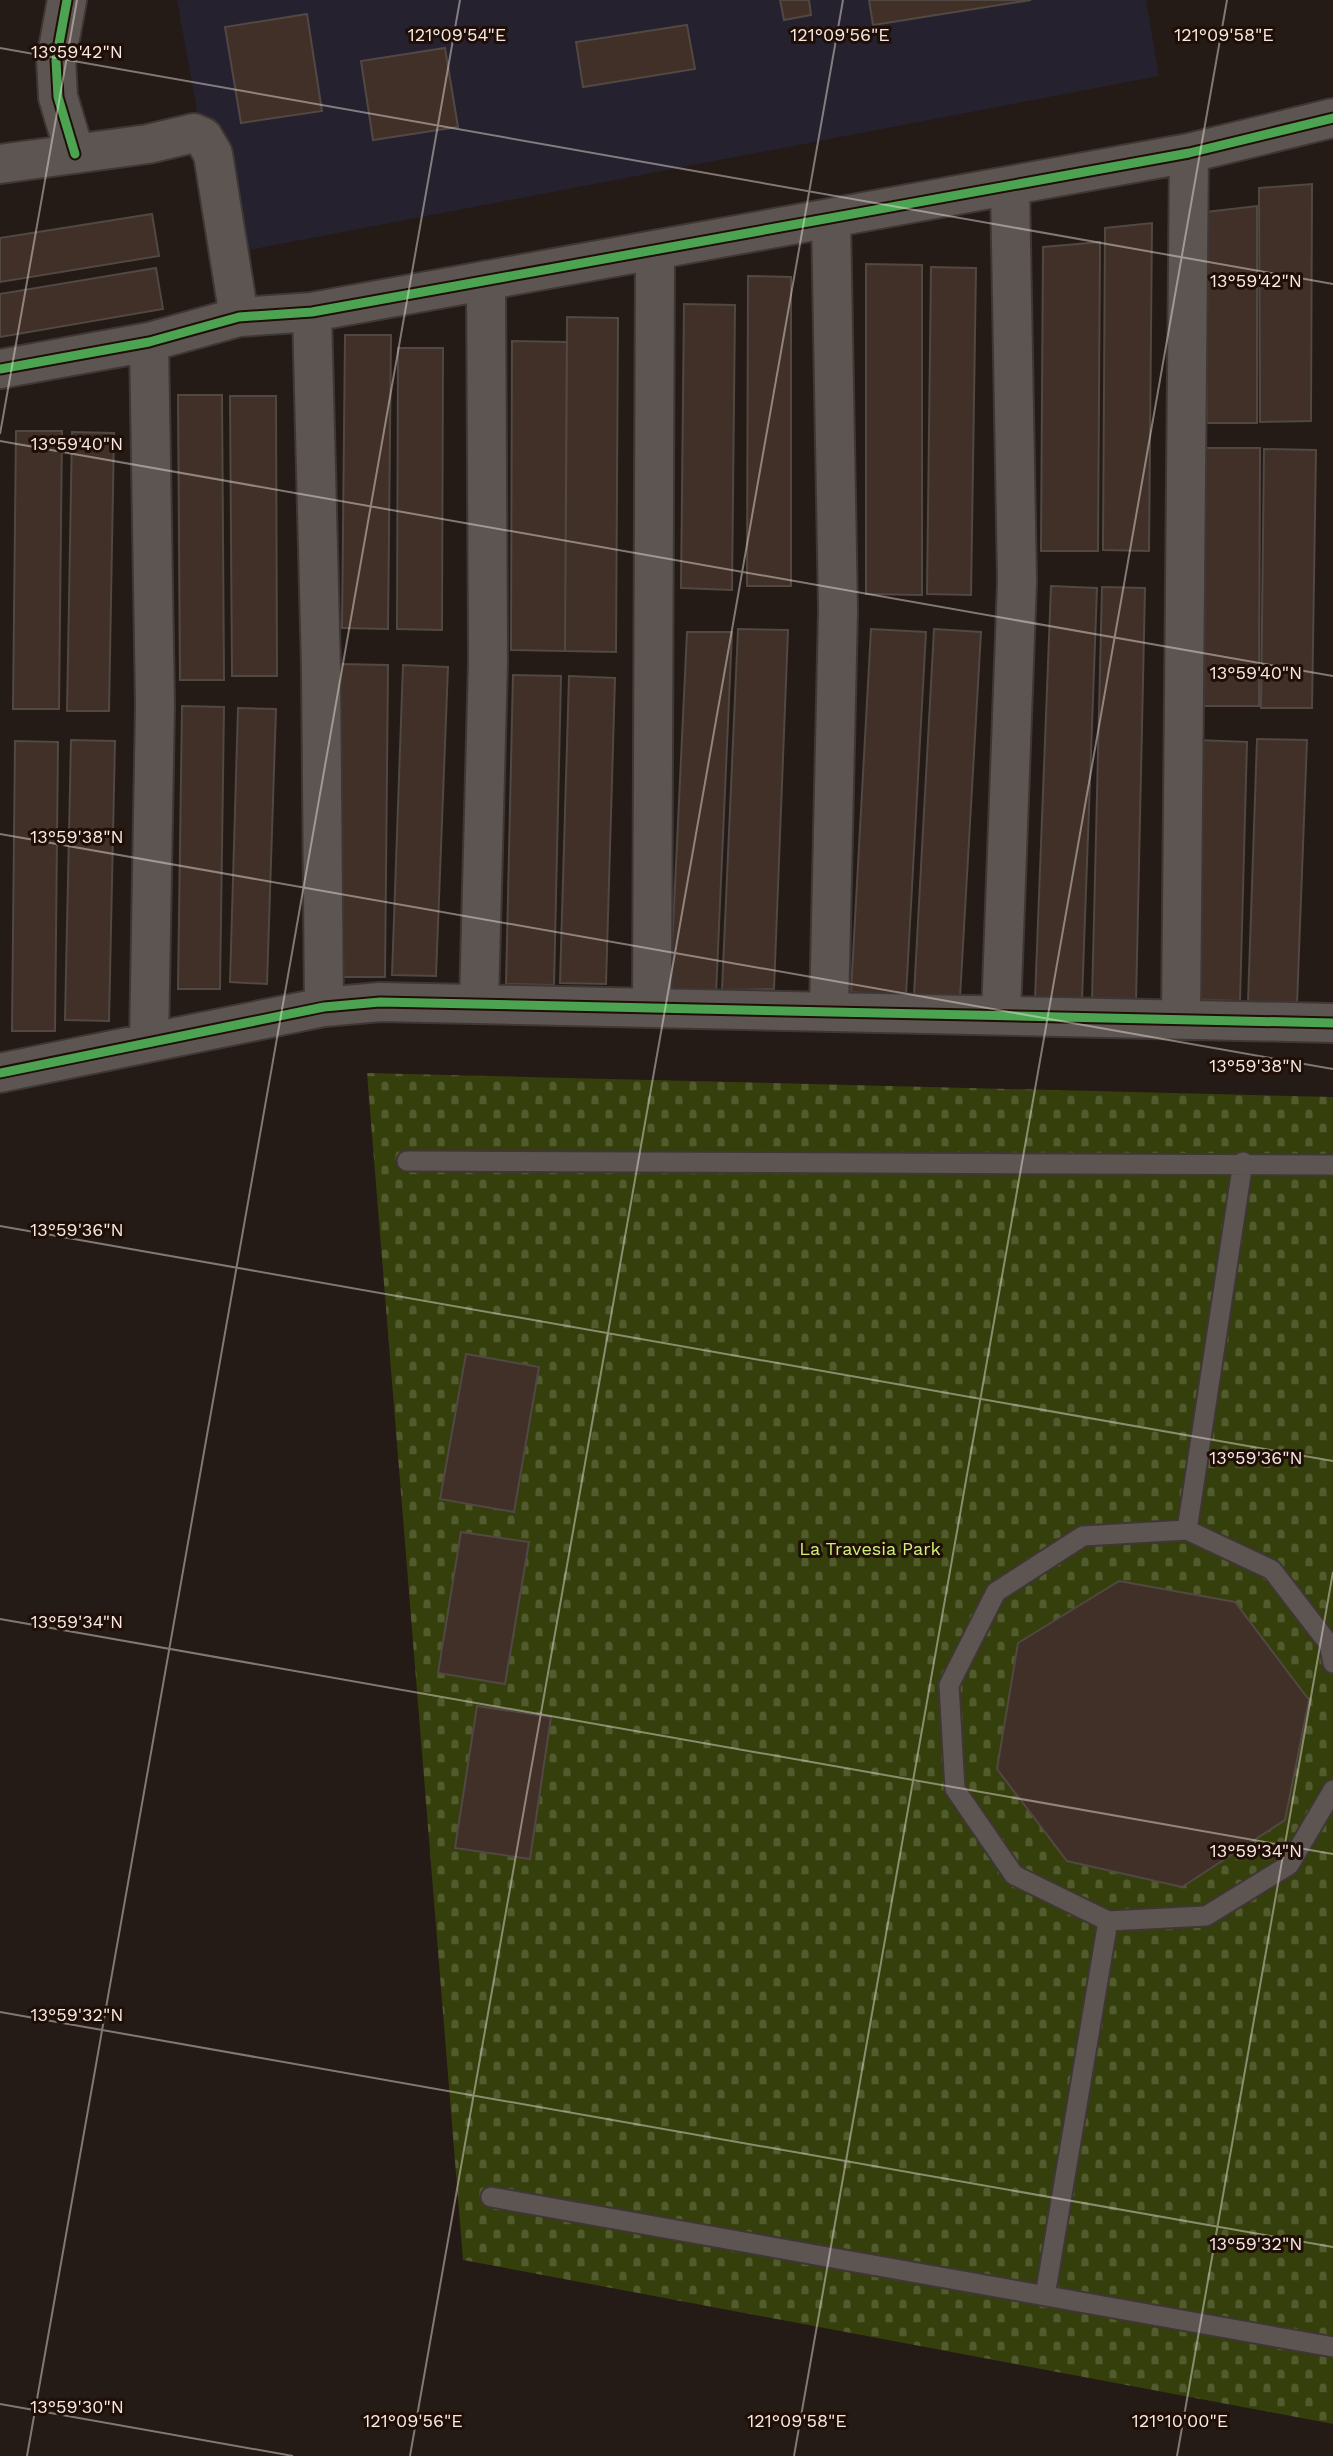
<svg xmlns="http://www.w3.org/2000/svg" width="1333" height="2456" font-family="'Work Sans',sans-serif">
<defs>
<pattern id="cemetery-stones" width="16" height="16" patternUnits="userSpaceOnUse" patternTransform="scale(1.75)"><rect width="16" height="16" fill="#343f0b"/><path d="M2 7V4a2 2 0 0 1 4 0v3zM10 15v-3a2 2 0 0 1 4 0v3z" fill="#525b2e"/></pattern>
</defs>
<rect width="100%" height="100%" fill="#241a16"/>
<path fill="#25212e" d="M177,0H1146L1159,76L223,255Z"/>
<path fill="url(#cemetery-stones)" d="M367,1073L1333,1097V2424L463,2260Z"/>
<path fill="#403027" stroke="#514844" stroke-width="2" d="M780,0H809L811,15L784,20Z
M869,0H1031L873,25Z
M307,14L322,111L241,123L225,27Z
M687,25L695,69L583,87L576,42Z
M445,48L458,127L373,140L361,61Z
M1312,184L1311,421L1260,422L1259,188Z
M1257,206V423H1207L1206,212Z
M152,214L159,256L0,282V238Z
M1152,223L1149,551L1103,550L1105,228Z
M1100,242L1098,551H1041L1043,247Z
M866,264L922,265V595L866,594Z
M931,267L976,268L971,595L927,594Z
M156,268L163,309L0,337V294Z
M748,276L791,277V586H747Z
M684,304L735,305L732,590L681,588Z
M567,317L618,318L616,652L565,651Z
M345,335H391L388,629L342,628Z
M512,341L567,342L565,651L511,650Z
M398,348H443L442,630L397,629Z
M178,395H222L224,680H180Z
M230,396H276L277,676H232Z
M16,431H62L59,709H13Z
M72,432L114,433L109,711H67Z
M1205,448H1260L1259,706H1204Z
M1264,449L1316,450L1312,708H1261Z
M1051,586L1097,588L1082,1000L1035,999Z
M1102,587L1145,588L1136,1002L1092,1001Z
M738,629L788,630L774,989L722,990Z
M871,629L926,632L906,996L851,992Z
M934,629L981,632L960,997L914,995Z
M687,632H732L716,994L670,991Z
M340,664L388,665L385,977H337Z
M403,665L448,667L436,976L392,975Z
M513,675L561,676L554,985L506,984Z
M569,676L615,678L606,984L560,983Z
M182,706L224,707L220,989H178Z
M238,708L276,709L267,984L230,982Z
M1257,739L1307,740L1297,1004L1248,1002Z
M71,740L115,741L109,1021L65,1020Z
M1197,740L1247,742L1240,1001L1189,999Z
M15,741L58,742L55,1031H12Z
M466,1354L539,1367L514,1512L440,1499Z
M461,1532L529,1542L505,1684L438,1673Z
M1119,1581L1235,1602L1309,1700L1285,1820L1182,1887L1067,1861L997,1769L1018,1643Z
M477,1706L551,1717L530,1859L455,1848Z"/>
<g fill="none" stroke-linecap="round" stroke-linejoin="round">
<g stroke="#3f3735" stroke-width="23">
<path id="lane" d="M407,1161L1333,1165
M1187,1530L1243,1162
M1333,1663L1329,1644L1272,1570L1187,1530L1083,1536L996,1592L949,1685L955,1789L1014,1875L1108,1921L1206,1916L1289,1865L1333,1790
M491,2197L1333,2347
M1045,2296L1108,1921"/>
</g>
<g stroke="#3f3735" stroke-width="42">
<path id="street" d="M67,0L56,60L58,97L75,154
M0,164L148,144L194,133L203,137L213,154L239,317
M312,312L321,668L324,1007
M149,342L155,705L149,1042
M0,369L149,342L239,317L312,312L1189,153L1333,118
M479,1002L488,661L486,280
M652,1007L655,250
M829,1011L838,610L831,218
M1001,1015L1017,581L1010,186
M1181,1020L1189,153
M0,1073L324,1007L380,1002L1333,1023"/>
</g>
<use href="#lane" stroke="#5d5551" stroke-width="19"/>
<use href="#street" stroke="#5d5551" stroke-width="38"/>
<g stroke="#200f07" stroke-width="13">
<path id="cycleway" d="M67,0L56,60L58,97L75,154
M0,369L149,342L239,317L312,312L1189,153L1333,118
M0,1073L324,1007L380,1002L1333,1023"/>
</g>
<use href="#cycleway" stroke="#4ca352" stroke-width="9"/>
</g>
<path fill="none" stroke="#f7eae4" stroke-width="2" stroke-opacity="0.45" d="M0,48L1333,284M0,434L77,0M0,441L1333,676M0,834L1333,1069M0,1226L1333,1461M0,1619L1333,1854M0,2012L1333,2247M0,2404L293,2456M27,2456L460,0M410,2456L843,0M794,2456L1227,0M1177,2456L1333,1572"/>
<g text-anchor="middle" stroke-width="6" stroke-linejoin="round" paint-order="stroke">
<g font-size="18" fill="#cef17b" stroke="#200f07">
<text x="870" y="1555">La Travesia Park</text>
</g>
</g>
<g font-size="18" text-anchor="middle" fill="#f7eae4" stroke="#200f07" stroke-width="6" stroke-linejoin="round" paint-order="stroke">
<text x="457" y="41">121°09'54"E</text>
<text x="840" y="41">121°09'56"E</text>
<text x="1224" y="41">121°09'58"E</text>
<text x="77" y="58">13°59'42"N</text>
<text x="1256" y="287">13°59'42"N</text>
<text x="77" y="450">13°59'40"N</text>
<text x="1256" y="679">13°59'40"N</text>
<text x="77" y="843">13°59'38"N</text>
<text x="1256" y="1072">13°59'38"N</text>
<text x="77" y="1236">13°59'36"N</text>
<text x="1256" y="1464">13°59'36"N</text>
<text x="77" y="1628">13°59'34"N</text>
<text x="1256" y="1857">13°59'34"N</text>
<text x="77" y="2021">13°59'32"N</text>
<text x="1256" y="2250">13°59'32"N</text>
<text x="77" y="2413">13°59'30"N</text>
<text x="413" y="2427">121°09'56"E</text>
<text x="797" y="2427">121°09'58"E</text>
<text x="1180" y="2427">121°10'00"E</text>
</g>
</svg>
